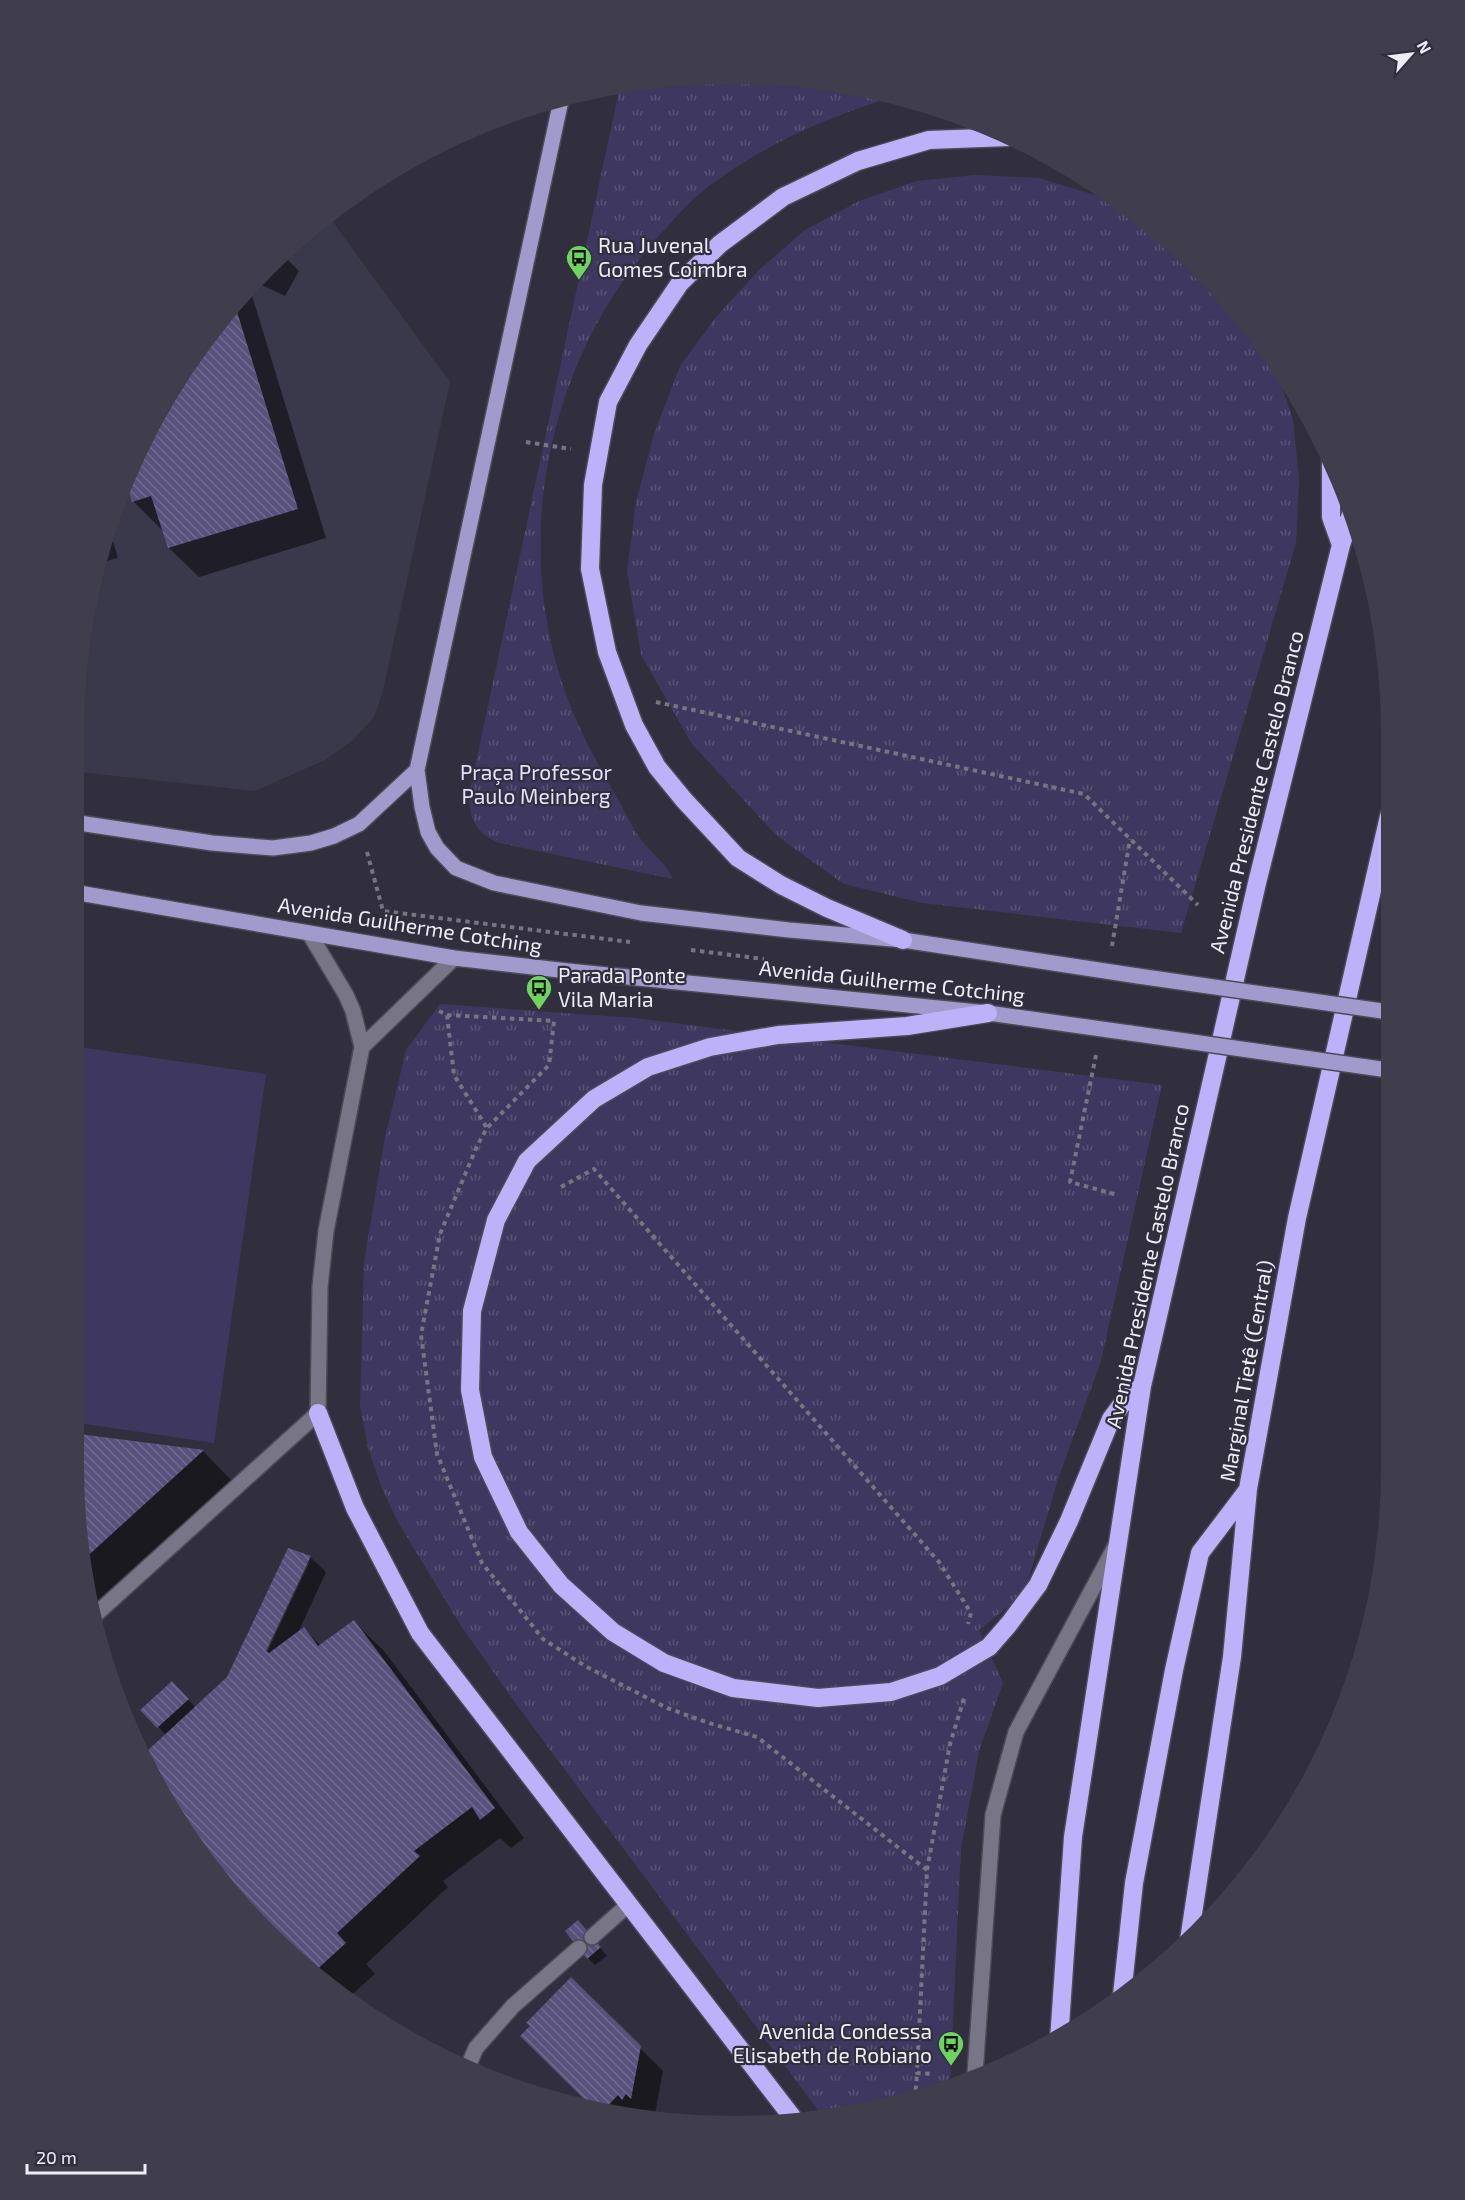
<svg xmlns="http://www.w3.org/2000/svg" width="1465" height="2200" font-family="'Exo 2',sans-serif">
<defs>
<pattern id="park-tufts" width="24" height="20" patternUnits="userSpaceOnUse" patternTransform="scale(1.5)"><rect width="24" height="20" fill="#3e375f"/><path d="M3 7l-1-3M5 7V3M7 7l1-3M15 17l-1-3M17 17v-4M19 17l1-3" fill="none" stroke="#5a5477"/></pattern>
<pattern id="building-back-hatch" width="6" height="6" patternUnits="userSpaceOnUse" patternTransform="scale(1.5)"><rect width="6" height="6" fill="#58517c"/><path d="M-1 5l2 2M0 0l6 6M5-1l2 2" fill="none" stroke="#706a8f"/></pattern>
</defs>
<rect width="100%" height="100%" fill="#312f3d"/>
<path fill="#3a384b" d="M327,214L450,382L383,691L374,717L353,740L325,760L255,791L79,772V646L96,562L141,441L237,298Z"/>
<path fill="#3e375f" d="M79,1047L266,1074L214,1443L79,1423Z"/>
<path fill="url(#park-tufts)" d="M690,75L819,79L893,97C830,116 770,142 716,181C697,194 681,211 666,228C559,341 515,508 555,659C567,707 590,751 615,794C623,808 630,823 639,837C649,851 666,863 673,879L499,843C477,834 469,819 469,795L620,86Z
M976,175L1039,178L1098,196L1132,212L1167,237L1256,332L1273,362L1293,419L1299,480L1296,543L1181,933L922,903L844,884L777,836L692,744L641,655L627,571L636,502L654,434L680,366L716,317L759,270L805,230L859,201L917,181Z
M440,1004L635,1018L1162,1085L1101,1361L1059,1476L1024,1594L979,1630L1003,1683L979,1751L961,1849L950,2085L903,2104L823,2117L516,1704L461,1626L398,1522L381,1486L368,1448L360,1406L364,1262L384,1142L406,1050Z"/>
<path fill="#0007" fill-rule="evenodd" d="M283,255L299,271L285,296L262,285L250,289L326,538L199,577L169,548L163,531L133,501L127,481L141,441L237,298Z
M109,528L118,558L95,564L96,562Z
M79,1436L203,1451L232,1481L92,1608L79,1554Z
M289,1550L310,1557L326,1572L297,1635L304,1629L321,1646L354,1622L384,1651L524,1838L511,1848L500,1838L443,1881L448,1887L366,1964L375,1974L347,1999L331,1990L215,1871L180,1825L145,1754L166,1735L143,1710L172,1683L196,1708L229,1678ZM306,1563H309L264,1659L262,1657Z
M585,1929L607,1956L595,1965L588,1958Z
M571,1979L663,2071L654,2119L650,2116L648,2118L585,2108L590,2104Z"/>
<path fill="url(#building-back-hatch)" d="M234,302L298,509L168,548L151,496L132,502L126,483L141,441Z
M79,1434L204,1450L81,1562L79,1554Z
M288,1548L311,1556L266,1651L269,1653L304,1627L318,1646L354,1620L495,1808L480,1820L472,1807L414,1851L420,1856L337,1933L346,1943L313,1973L214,1872L184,1832L145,1753L227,1677Z
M172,1681L189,1699L157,1728L140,1710Z
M578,1920L601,1947L587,1959L565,1931Z
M571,1977L641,2046L631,2099L626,2094L622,2100L618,2095L603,2111L583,2108L588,2103L520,2036L530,2026L526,2023Z"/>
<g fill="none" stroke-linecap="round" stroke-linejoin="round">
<g stroke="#4c4a56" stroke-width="18">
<path id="minor" d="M362,1047L454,958
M94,1616L318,1413L320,1287L326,1231L362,1047L353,1011L346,995L309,933
M592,1937L629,1904
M467,2069L476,2048L513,2006L579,1948
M975,2074L993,1815L1016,1732L1116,1545"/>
</g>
<g stroke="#4c4a56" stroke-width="18">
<path id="major" d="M562,96L417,770L422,807L428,832L437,848L456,868L494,883L641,913L789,930L903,940L1138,976
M79,823L212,843L273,848L311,843L334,836L359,824L417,770
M79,893L454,958L568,971L988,1013L1130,1033"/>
</g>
<g stroke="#4c4a56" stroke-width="21">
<path id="highway" d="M1331,461V517L1341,545
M903,940L827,908L781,885L738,858L684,800L657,767L634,725L607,652L590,569L593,485L608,402L638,345L680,283L720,244L783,197L858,161L929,140L1008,137
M988,1013L907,1026L778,1035L710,1047L648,1067L594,1099L527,1161L496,1220L472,1311L470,1390L483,1457L519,1532L561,1585L613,1632L664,1663L733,1688L818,1698L891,1692L940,1676L989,1647L1009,1624L1038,1585L1069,1521L1111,1419L1126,1399L1142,1386
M318,1413L355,1508L420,1633L796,2122
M1189,1940L1232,1657L1248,1489L1297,1218L1389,816
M1122,1995L1134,1883L1174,1670L1200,1553L1247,1491
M1059,2040L1073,1837L1142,1386L1257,883L1341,545L1351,514"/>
</g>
<path stroke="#777581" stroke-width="4" stroke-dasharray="4.5 4.5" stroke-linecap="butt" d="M526,442L571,449
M656,702L1084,794L1198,905
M367,852L383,911L630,942
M1112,946L1130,839
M691,950L764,959
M439,1011L447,1015L454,1075L487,1128L477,1146L440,1234L421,1335L437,1454L482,1563L543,1639L585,1666L667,1708L709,1723L757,1737L927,1870L917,2073L934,2074
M447,1015L554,1021L549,1065L487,1128
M1096,1055L1070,1182L1118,1195
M561,1187L594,1169L939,1562L971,1613L968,1624
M927,1870L950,1744L965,1695
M915,2099L917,2073"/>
<use href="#minor" stroke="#787686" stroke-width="15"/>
<use href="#major" stroke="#a19acc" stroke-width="15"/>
<use href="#highway" stroke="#bdb2fa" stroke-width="18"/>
<g stroke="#4c4a56" stroke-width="18" stroke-linecap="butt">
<path id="major-bridge" d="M1138,976L1389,1012
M1130,1033L1388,1070"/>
</g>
<use href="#major-bridge" stroke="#a19acc" stroke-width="15"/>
</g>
<defs>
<g id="bus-pin" transform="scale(1.35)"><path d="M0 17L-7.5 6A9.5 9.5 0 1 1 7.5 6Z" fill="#6fd360" stroke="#312f3d"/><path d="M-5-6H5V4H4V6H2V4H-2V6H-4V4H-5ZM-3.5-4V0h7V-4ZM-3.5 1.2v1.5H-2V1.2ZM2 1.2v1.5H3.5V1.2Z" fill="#111"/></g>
</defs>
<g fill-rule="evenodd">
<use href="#bus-pin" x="579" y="258"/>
<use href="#bus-pin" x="539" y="988"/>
<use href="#bus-pin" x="951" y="2044"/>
</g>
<g text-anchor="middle" stroke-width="4.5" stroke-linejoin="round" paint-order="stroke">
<g font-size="21" fill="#eeedf6" stroke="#312f3d" text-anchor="start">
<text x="598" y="253">Rua Juvenal<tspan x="598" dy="24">Gomes Coimbra</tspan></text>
<text x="558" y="983">Parada Ponte<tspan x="558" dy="24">Vila Maria</tspan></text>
<text x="932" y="2039" text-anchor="end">Avenida Condessa<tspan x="932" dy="24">Elisabeth de Robiano</tspan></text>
</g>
<g font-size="21" fill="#e4e0fe" stroke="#312f3d">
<text x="536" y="780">Praça Professor<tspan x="536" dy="24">Paulo Meinberg</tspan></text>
</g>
<g font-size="21" fill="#eeedf6" stroke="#312f3d">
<text transform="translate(1257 792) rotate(-76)" y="7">Avenida Presidente Castelo Branco</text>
<text transform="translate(410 926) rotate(9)" y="7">Avenida Guilherme Cotching</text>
<text transform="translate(892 982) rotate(6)" y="7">Avenida Guilherme Cotching</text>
<text transform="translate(1148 1266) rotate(-78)" y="7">Avenida Presidente Castelo Branco</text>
<text transform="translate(1247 1371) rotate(-80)" y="7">Marginal Tietê (Central)</text>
</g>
</g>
<path d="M0 0H1465V2200H0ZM732 84H733A648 648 0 0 1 1381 732V1468A648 648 0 0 1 733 2116H732A648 648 0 0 1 84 1468V732A648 648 0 0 1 732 84Z" fill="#403e4c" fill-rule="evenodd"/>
<g transform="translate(1411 54) rotate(62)" stroke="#312f3d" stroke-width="4.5" paint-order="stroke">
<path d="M0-4.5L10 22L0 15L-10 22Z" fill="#eeedf6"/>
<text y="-9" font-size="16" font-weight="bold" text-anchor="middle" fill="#eeedf6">N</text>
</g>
<path d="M27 2164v9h118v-9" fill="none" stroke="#eeedf6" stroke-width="3"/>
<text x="36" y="2164" font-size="18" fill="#eeedf6" stroke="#312f3d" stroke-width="4.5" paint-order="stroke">20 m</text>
</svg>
